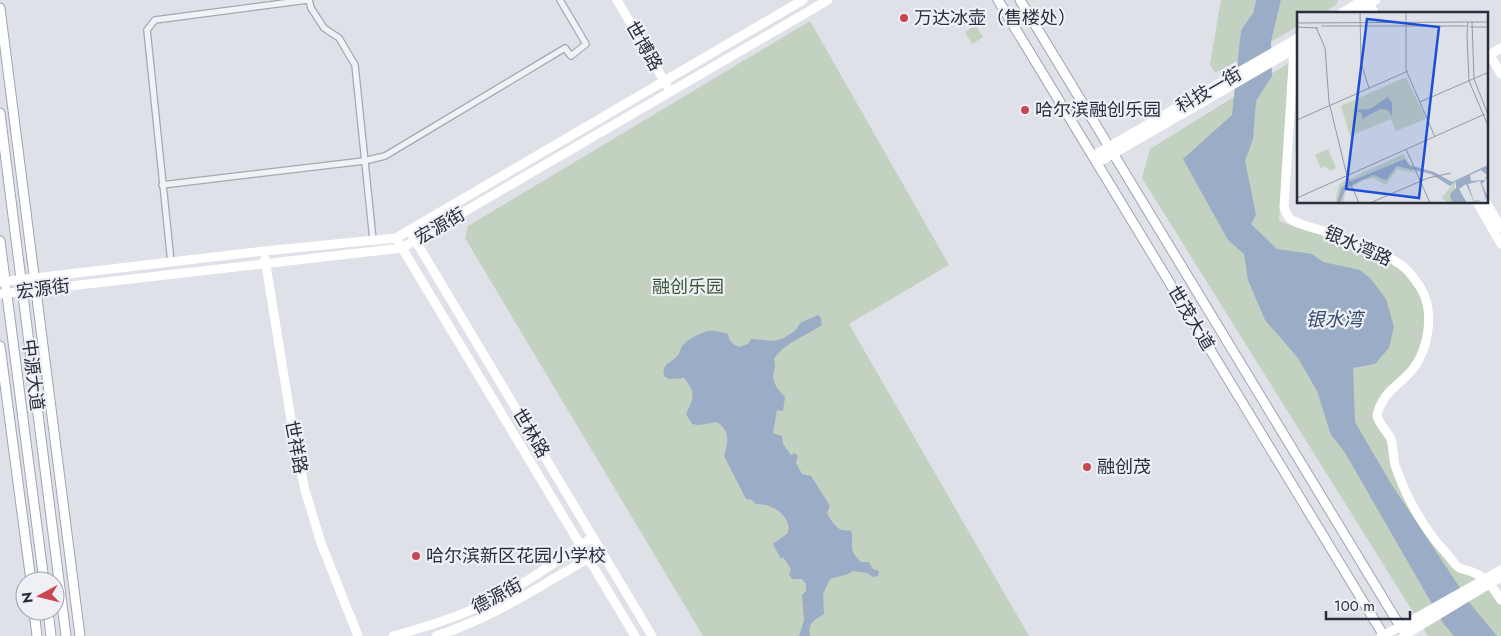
<svg xmlns="http://www.w3.org/2000/svg" width="1501" height="636" font-family="Jost,'Noto Sans SC',sans-serif">
<rect width="100%" height="100%" fill="#dee1e7"/>
<path fill="#c3d1c0" d="M1221,0H1256L1253,13L1241,30L1239,60L1215,73L1210,64Z
M1281,0H1338L1336,5L1321,14H1298V26L1271,42Z
M810,21L949,265L849,324L1029,636H703L465,238L468,226Z
M976,25L983,37L972,44L965,32Z
M1290,62L1279,221L1398,262L1427,300L1426,347L1375,410L1411,499L1452,561L1493,590L1501,603V636H1428L1142,178L1150,149Z"/>
<path fill="#9bacc6" d="M1256,0H1281L1271,42L1272,76L1256,101L1253,139L1245,161L1256,215L1251,224L1277,249L1312,254L1323,262L1360,270L1371,279L1386,299L1394,327L1389,348L1375,364L1353,368L1355,422L1390,482L1472,606L1497,636H1454L1443,623L1344,451L1331,435L1317,391L1298,358L1265,320L1248,280L1244,254L1228,240L1183,159L1232,115L1241,30L1253,13Z
M818,315L821,318L822,325C806,336 784,343 774,359C776,370 774,367 773,375C773,384 779,391 785,397L783,411L777,410L773,433L782,436L783,444L791,455L795,453L798,456L796,463L802,474L811,476L830,506L827,513C833,524 838,533 851,530C855,546 846,548 861,562H869L873,569L879,571L878,576L873,577L867,573L853,571L848,574L830,579L823,594L824,614C815,620 807,623 810,636H799L804,620L802,595L806,591V584L802,579H792L789,574L791,569L783,557L781,559L773,544L788,533C792,515 771,503 756,504L752,500L746,499L724,456C728,442 731,432 717,422L699,425L692,424L686,414C694,398 696,392 684,378L669,379L664,376C661,363 671,364 678,355C680,353 680,350 681,348C685,340 700,333 708,331C714,330 721,332 728,334C729,341 732,344 739,347L748,344L751,339L775,341L784,338L796,330L800,323Z"/>
<g fill="none" stroke-linecap="round" stroke-linejoin="round">
<g stroke="#a4a8b1" stroke-width="8">
<path id="street" d="M309,0L311,8L324,28L339,38L355,65L373,240
M162,185L364,161L385,156L565,48L571,56L586,44L560,0
M171,262L147,30L155,20L307,0"/>
</g>
<g stroke="#9ea5b3" stroke-width="11">
<path id="primary" d="M998,0L1384,636
M1020,0L1406,636
M0,8L80,636
M0,113L66,636
M0,241L44,581
M0,346L31,581
M34,611L37,636
M48,611L51,636"/>
</g>
<use href="#street" stroke="#f1f2f6" stroke-width="5.5"/>
<path stroke="#fff" stroke-width="9" d="M617,0L667,86
M1367,0L1375,14
M1340,14L1363,0
M1353,14L1376,0
M1294,49L1284,207C1286,212 1287,217 1292,220C1299,225 1315,228 1324,231C1346,238 1389,254 1406,269C1411,274 1416,281 1420,287C1435,310 1429,348 1413,369C1401,384 1389,387 1380,406C1379,409 1377,413 1377,416C1379,424 1387,431 1391,439C1393,445 1393,457 1395,465C1406,497 1423,528 1446,553C1450,557 1454,564 1458,567C1462,570 1468,570 1472,572C1488,578 1492,587 1501,600
M1490,55L1501,74
M1487,56L1501,48
M1093,156L1298,38
M1097,163L1298,47
M1477,202L1501,244
M1486,202L1501,228
M412,235L652,636
M399,243L635,636
M265,259L295,444L305,490L321,543L358,636
M0,282L264,251L396,238L803,0
M0,294L402,248L828,0
M393,636C427,627 461,616 493,600C528,583 560,558 593,537
M436,636C476,623 511,604 548,582C565,572 583,562 601,550
M1381,636L1400,627L1501,570
M1403,636L1501,577"/>
<use href="#primary" stroke="#fff" stroke-width="9"/>
</g>
<g fill="#c84751" stroke="#eef0f5" stroke-width="2">
<circle cx="904" cy="18" r="5"/>
<circle cx="1025" cy="110" r="5"/>
<circle cx="1087" cy="467" r="5"/>
<circle cx="416" cy="556" r="5"/>
</g>
<g text-anchor="middle" stroke-width="4.5" stroke-linejoin="round" paint-order="stroke">
<g font-size="18" fill="#282e3e" stroke="#eef0f5" text-anchor="start">
<text x="914" y="24">万达冰壶（售楼处）</text>
<text x="1035" y="116">哈尔滨融创乐园</text>
<text x="1097" y="473">融创茂</text>
<text x="426" y="562">哈尔滨新区花园小学校</text>
</g>
<g font-size="18" fill="#282e3e" stroke="#eef0f5">
<text transform="translate(644 46) rotate(60)" y="6">世博路</text>
<text transform="translate(1209 90) rotate(-30)" y="6">科技一街</text>
<text transform="translate(440 226) rotate(-30)" y="6">宏源街</text>
<text transform="translate(1358 246) rotate(24)" y="6">银水湾路</text>
<text transform="translate(43 289) rotate(-7)" y="6">宏源街</text>
<text transform="translate(1191 318) rotate(59)" y="6">世茂大道</text>
<text transform="translate(33 375) rotate(83)" y="6">中源大道</text>
<text transform="translate(531 433) rotate(59)" y="6">世林路</text>
<text transform="translate(296 447) rotate(79)" y="6">世祥路</text>
<text transform="translate(497 596) rotate(-28)" y="6">德源街</text>
</g>
<g font-size="18" fill="#3a5936" stroke="#eef0f5">
<text x="688" y="293">融创乐园</text>
</g>
<g font-size="19" font-style="italic" fill="#344a70" stroke="#eef0f5">
<text x="1334" y="326">银水湾</text>
</g>
</g>
<g transform="translate(1297 12)">
<rect width="191" height="191" fill="#dee1e7"/>
<path d="M109,65L129,107L99,119L94,107L53,124L44,94ZM31,137L39,156L33,159L28,154L24,156L18,143ZM106,142L118,161L100,157L89,173L77,166L66,168L49,179L46,191H38L42,172ZM159,168L155,191H151L145,186Z" fill="#c3d1c0"/>
<path d="M91,85L95,91V104L91,98L83,97L65,107V101L57,98L73,97ZM108,147L112,153L137,160L155,170L191,153V165L185,172L191,186L177,190L169,172L162,177L170,191H155L153,182L159,176V169L153,174L134,162L100,154L89,168L76,163L53,174L48,178L43,191H40L44,176L52,170ZM184,158L190,163L188,168L174,169L173,163ZM183,169L189,187L177,189L171,172Z" fill="#9bacc6" fill-rule="evenodd"/>
<path fill="none" stroke="#9599a3" stroke-width="1" d="M63,0L64,51L72,76M109,0V58L138,125M175,10L177,67L192,105M192,10H171L170,23L172,69L192,116M0,11L171,10M24,14H171M0,15L21,16M19,15L28,36L32,90L50,164L62,191M173,15H192M123,90L192,60M0,108L111,59M109,137L133,191M0,186L188,102M73,191L131,166L154,161"/>
<path fill="#1d4ed8" fill-opacity="0.15" stroke="#1d4ed8" stroke-width="2.5" d="M70,7L142,15L122,186L49,177Z"/>
<rect width="191" height="191" fill="none" stroke="#282e3e" stroke-width="2.5"/>
</g>
<g transform="translate(40 596) rotate(263)"><circle r="24" fill="#eef0f5" stroke="#9fa2ac"/>
<path d="M0-4L9 19L0 12L-9 19Z" fill="#c84751"/>
<text y="-8" font-size="14" font-weight="bold" text-anchor="middle" fill="#282e3e">N</text>
</g>
<path d="M1326 611v8h84v-8" fill="none" stroke="#282e3e" stroke-width="2.5"/>
<text x="1334" y="611" font-size="15" fill="#282e3e" stroke="#eef0f5" stroke-width="4" paint-order="stroke">100 m</text>
</svg>
